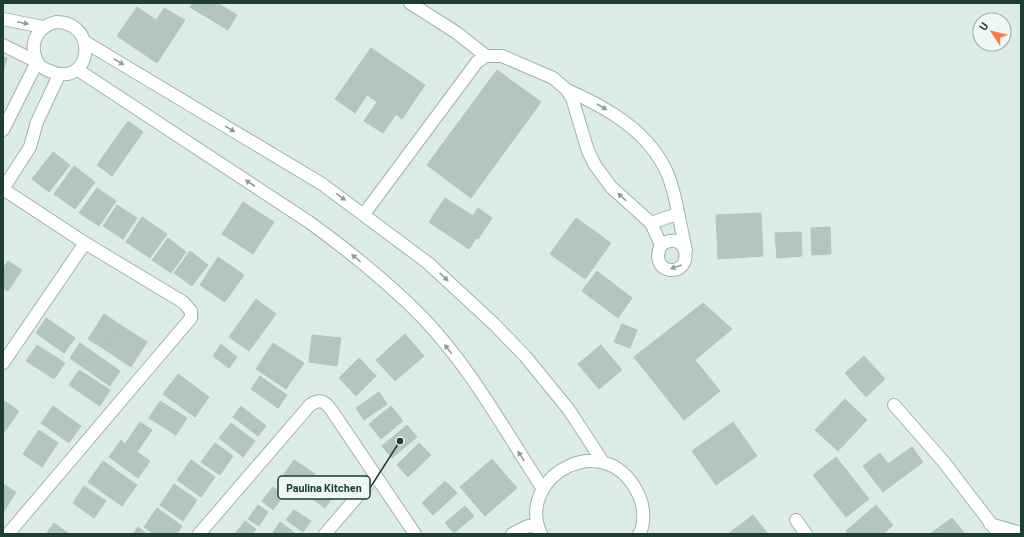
<svg xmlns="http://www.w3.org/2000/svg" width="1024" height="537" font-family="Barlow,sans-serif">
<rect width="100%" height="100%" fill="#ddebe6"/>
<path fill="#b2c6bf" stroke="#afc6bd" d="M193,3H217L237,15L228,30L190,7Z
M137,7L156,20L164,8L185,20L157,63L117,36Z
M371,48L425,85L402,119L396,114L383,133L364,121L377,102L367,95L355,113L335,99Z
M3,57L7,58L3,72Z
M497,70L541,102L471,198L427,165Z
M128,121L143,132L112,176L97,165Z
M53,152L70,165L49,192L32,179Z
M74,166L95,182L75,209L54,194Z
M97,188L116,201L99,226L79,213Z
M445,198L473,216L478,208L492,218L478,239L476,238L469,249L429,222Z
M243,202L274,222L253,254L222,234Z
M117,205L137,218L123,239L103,226Z
M761,213L763,256L718,259L716,215Z
M142,217L167,234L150,258L126,242Z
M576,218L611,243L585,279L550,254Z
M830,227L831,254L812,255L811,228Z
M801,232L802,256L777,258L775,233Z
M168,238L186,252L171,273L152,260Z
M190,251L208,265L192,286L174,273Z
M218,257L244,275L225,302L200,285Z
M8,261L22,270L8,291L3,288V268Z
M597,271L632,298L618,318L582,291Z
M256,299L276,314L249,351L229,337Z
M703,303L732,329L695,360L720,391L684,420L634,357Z
M104,314L119,324L104,349L88,339Z
M46,318L75,338L64,353L36,333Z
M119,324L147,342L131,367L104,349Z
M622,324L637,330L630,348L614,342Z
M405,334L424,356L395,381L376,360Z
M312,335L341,338L337,366L309,362Z
M80,343L120,371L110,386L70,358Z
M273,343L304,363L286,389L256,369Z
M221,344L237,357L229,368L213,356Z
M37,345L65,363L54,379L26,361Z
M601,345L622,370L599,389L578,364Z
M864,356L885,379L866,397L845,373Z
M359,358L376,376L356,396L339,378Z
M79,370L110,390L100,406L69,385Z
M178,374L209,397L195,417L163,394Z
M260,376L287,395L278,408L251,389Z
M379,392L387,404L364,420L356,408Z
M845,399L867,420L838,451L815,430Z
M3,400L19,411L3,434Z
M160,401L187,418L176,435L149,418Z
M53,406L81,426L69,443L41,423Z
M241,406L266,426L258,436L233,417Z
M391,406L403,421L381,439L369,424Z
M140,422L152,430L137,452L150,461L138,478L109,457L121,440L125,444Z
M733,422L757,456L716,485L692,451Z
M231,423L255,441L243,457L219,438Z
M407,425L417,437L392,458L382,446Z
M39,430L58,443L42,467L23,454Z
M215,443L233,456L220,475L201,462Z
M419,443L431,455L408,477L397,465Z
M912,447L923,462L883,492L863,466L880,453L888,464Z
M836,457L869,499L846,517L813,475Z
M492,459L517,488L485,516L460,487Z
M191,460L215,477L201,497L177,480Z
M294,460L315,474L304,491L282,477Z
M103,461L137,485L122,506L88,482Z
M320,475L339,488L325,508L307,495Z
M445,481L457,493L433,515L422,503Z
M3,484L16,492L3,513Z
M174,484L197,500L183,521L160,505Z
M84,486L106,501L94,518L73,503Z
M273,487L284,495L273,510L262,501Z
M258,505L268,512L259,526L248,519Z
M876,505L893,525L883,534H848L846,531Z
M465,506L474,516L454,533L445,523Z
M157,508L182,526L177,534H154L144,527Z
M294,510L311,521L303,532L286,520Z
M753,515L768,534H728Z
M952,518L965,534H930Z
M245,521L256,529L252,534H235Z
M280,522L296,534H272Z
M54,523L69,534H46Z
M138,527L147,534H133Z"/>
<g fill="none" stroke-linecap="round" stroke-linejoin="round">
<g stroke="#a0b3ad" stroke-width="14">
<path id="minor" d="M410,3L457,33L486,56
M3,19L43,27
M56,22C99,22 92,87 52,72C43,69 37,65 35,56C30,39 40,26 56,22Z
M85,42L322,184L428,263L494,324L525,356L569,410L603,462
M3,45L37,62L3,130
M78,70L309,222C349,251 388,282 423,318C471,368 505,431 543,489
M567,90C608,108 650,132 668,175C677,197 680,227 686,250
M3,189L85,243L183,302L191,311V318L8,534
M3,189L30,147L37,122L59,75
M364,214L477,62L486,56H502L553,78L567,90L572,98L588,151L595,165L611,187L651,223L661,245C656,255 657,268 670,270C695,272 688,227 661,245
M651,223L677,214
M3,363L85,243
M894,405L943,461L999,534
M796,520L806,534
M990,524L1021,533
M199,534L310,405C320,398 325,401 332,411L415,534
M325,534L375,476
M512,534L528,526L538,527
M541,534C514,476 609,423 640,498C644,507 645,526 639,534"/>
</g>
<use href="#minor" stroke="#fff" stroke-width="12"/>
</g>
<defs><path id="oneway-solid" d="M-6-.8H1V-3.2L6.5 0L1 3.2V.8H-6Z"/></defs>
<g fill="#8e9e9a">
<use href="#oneway-solid" transform="translate(23 23) rotate(12)"/>
<use href="#oneway-solid" transform="translate(119 62) rotate(31)"/>
<use href="#oneway-solid" transform="translate(602 107) rotate(31)"/>
<use href="#oneway-solid" transform="translate(230 129) rotate(31)"/>
<use href="#oneway-solid" transform="translate(250 183) rotate(-147)"/>
<use href="#oneway-solid" transform="translate(341 197) rotate(36)"/>
<use href="#oneway-solid" transform="translate(622 197) rotate(-138)"/>
<use href="#oneway-solid" transform="translate(356 258) rotate(-140)"/>
<use href="#oneway-solid" transform="translate(676 267) rotate(161)"/>
<use href="#oneway-solid" transform="translate(444 277) rotate(43)"/>
<use href="#oneway-solid" transform="translate(448 349) rotate(-128)"/>
<use href="#oneway-solid" transform="translate(521 456) rotate(-123)"/>
</g>
<path fill="none" stroke="#1d3d35" stroke-width="1.5" d="M400 441L370 488"/>
<circle fill="#1d3d35" stroke="#eef8f3" stroke-width="1.5" cx="400" cy="441" r="4"/>
<rect fill="#eef8f3" stroke="#1d3d35" stroke-width="1.5" x="278" y="476" width="92" height="23" rx="4"/>
<g font-size="11" text-anchor="middle" font-weight="bold" fill="#1d3d35">
<text x="324" y="492">Paulina Kitchen</text>
</g>
<rect width="1024" height="537" fill="none" stroke="#1d3d35" stroke-width="8"/>
<g transform="translate(992 32) rotate(305)"><circle r="19" fill="#eef8f3" stroke="#9aada7"/>
<path d="M0-3L7 15L0 10L-7 15Z" fill="#ff7a48"/>
<text y="-6" font-size="11" font-weight="bold" text-anchor="middle" fill="#1d3d35">U</text>
</g>
</svg>
